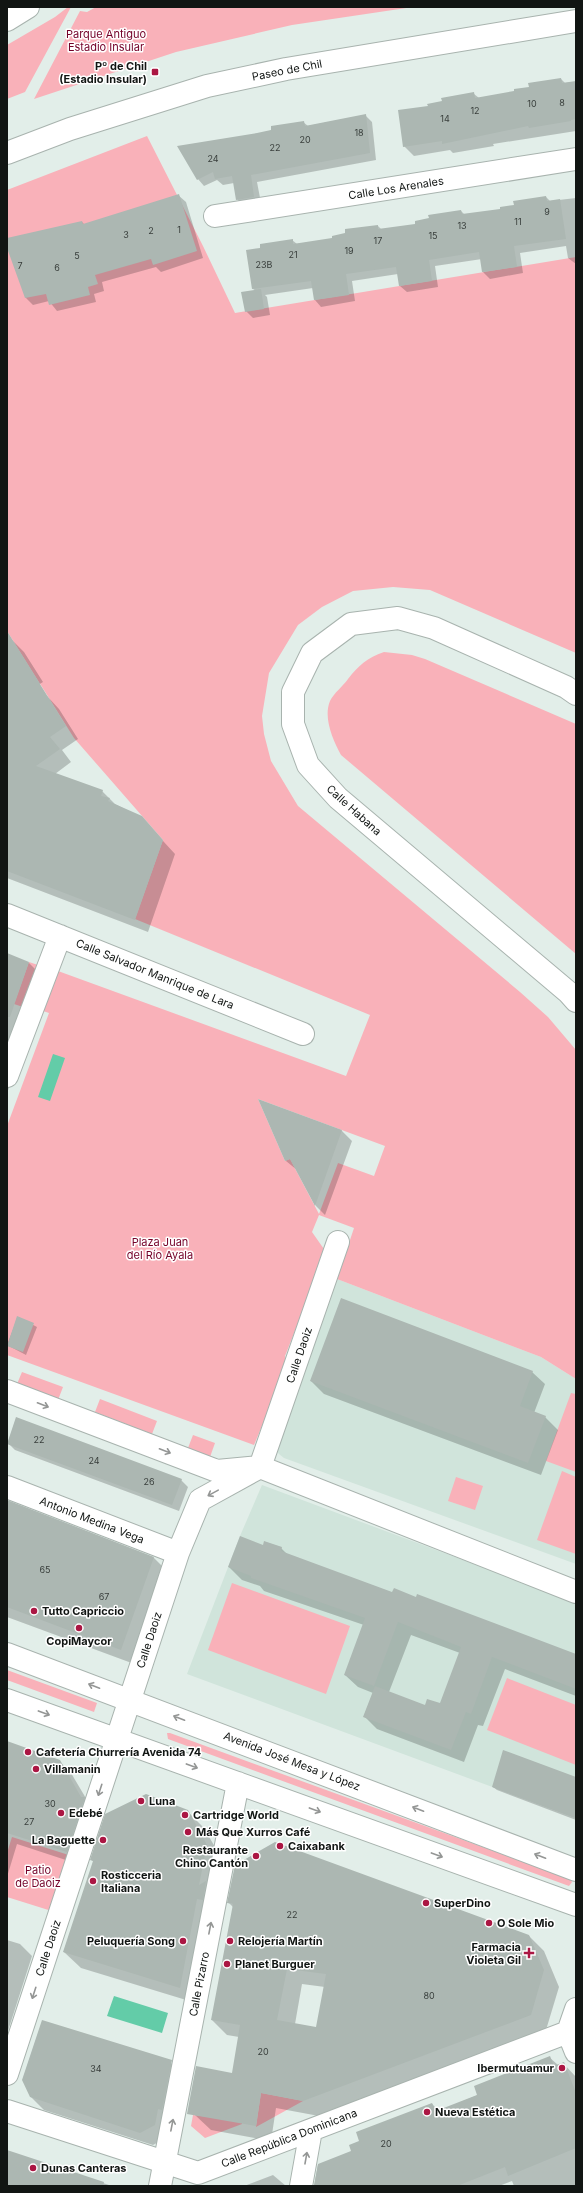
<svg xmlns="http://www.w3.org/2000/svg" width="583" height="2193" font-family="Inter,sans-serif">
<rect width="100%" height="100%" fill="#e2eee9"/>
<path fill="#d0e4db" d="M337,1279L541,1357L576,1379V1564L284,1458L279,1454L276,1450Z
M262,1485L576,1602V1818L187,1674L240,1536Z"/>
<path fill="#f9b1b9" fill-rule="evenodd" d="M68,7H71L25,92L7,99V45L55,17Z
M96,7H413L292,25L176,52L34,99L80,11L87,12Z
M147,136L203,246L235,313L576,257V653L430,590L393,587L353,591L322,607L298,625L269,673L262,716L264,734L271,761L298,806L520,992L548,1017L576,1050V1379L541,1357L337,1279L354,1228L319,1215L312,1232L326,1252L285,1356L287,1366L254,1445L7,1355V1126L49,1013L43,1011L58,971L346,1076L370,1015L135,919L163,840L74,738L7,631V190ZM258,1099L385,1146L374,1176L338,1163L319,1214L290,1159L285,1161Z
M384,652L412,655L425,659L576,724V954L341,755C333,740 323,718 330,701C334,693 343,686 348,679C359,665 367,658 384,652Z
M29,962L41,966L26,1008L14,1004Z
M22,1372L63,1387L58,1400L17,1384Z
M571,1393L576,1394V1472L546,1461Z
M100,1399L157,1421L152,1434L95,1412Z
M193,1435L215,1443L210,1457L188,1448Z
M562,1471L576,1477V1554L537,1540Z
M456,1477L483,1486L475,1510L448,1501Z
M232,1583L350,1626L326,1694L208,1650Z
M7,1670L97,1703L94,1712L7,1680Z
M507,1678L576,1705V1765L487,1730Z
M167,1733H170L570,1879L572,1882L569,1886L168,1739Z
M12,1837L75,1857L58,1913L7,1897V1853Z
M261,2093L303,2101L256,2127Z
M193,2115L242,2121V2124L205,2138L191,2126Z"/>
<path fill="#63cca8" d="M53,1054L65,1058L50,1101L38,1097Z
M114,1996L168,2013L162,2033L107,2016Z"/>
<path fill="#0003" fill-rule="evenodd" d="M561,79L565,83L576,82V131L493,144L494,146L453,153L450,150L414,156L404,146L429,107L474,94L479,98L516,92Z
M365,115L372,122L376,160L257,182L261,203L244,206L237,199L234,183L223,185L217,180L204,186L198,179L258,134L303,122L308,126Z
M178,195L186,202L203,258L161,272L156,267L102,282L104,291L94,294L96,302L57,311L49,301L33,305L26,298L7,245V239L82,222L85,225Z
M546,197L550,201L576,198V264L568,258L566,246L520,253L523,273L490,279L483,272L482,259L435,266L438,287L407,292L400,286L398,274L352,281L355,301L321,307L315,300L313,288L265,295L267,297L270,315L253,318L246,311L256,291L253,289L261,249L292,240L297,244L333,239L378,226L382,230L416,225L461,211L465,215L501,210Z
M11,639L24,652L43,682L7,704V642Z
M47,696L59,709L78,739L62,750L71,762L55,774L102,791L115,804L142,818L175,854L148,932L7,878V726Z
M7,955L29,963L48,982L7,1093Z
M260,1101L342,1131L352,1141L325,1215L316,1206L297,1170L286,1161Z
M18,1317L37,1327L26,1355L7,1345Z
M532,1372L545,1384L534,1413L545,1417L558,1430L541,1475L324,1394L311,1381Z
M8,1443L181,1480L188,1487L179,1511L15,1450Z
M7,1501L154,1558L170,1574L137,1665L7,1617Z
M263,1546L281,1548L288,1555L393,1593L576,1655V1696L505,1669L483,1726L478,1725L464,1762L377,1729L364,1716L373,1693L358,1687L345,1675L364,1625L264,1591L260,1586L242,1580L229,1567ZM411,1635L460,1653L440,1705L425,1707L389,1692Z
M7,1742L59,1761L71,1773L87,1800L78,1864L17,1844L7,1877Z
M504,1751L576,1778V1820L497,1790L493,1787Z
M187,1811L204,1828L223,1861L196,2003L81,1968L64,1952L94,1862L92,1860Z
M229,1903L529,1936L544,1951L559,1987L546,2030L319,2116L276,2108L271,2141L211,2130L195,2115L233,2074L239,2037L227,2035L212,2020L234,1908ZM302,1984L325,1987L317,2028L295,2024Z
M7,1940L20,1944L32,1956L7,2034Z
M549,2057L558,2065L563,2063L576,2077V2186H514L512,2181L499,2186H314L318,2165L352,2152L432,2104L439,2111L478,2095Z
M168,2060L181,2073L168,2137L153,2145L44,2110L31,2097Z
M10,2152L112,2186H7V2154Z
M273,2175L286,2186H244Z"/>
<path fill="#acb7b2" fill-rule="evenodd" d="M561,78L562,83L576,81V119L571,120V121L529,128L528,126L442,144V141L403,147L398,110L428,106L427,104L442,101L441,98L474,92L475,98L514,91V89L529,87L528,83Z
M366,114L370,153L251,175L254,197L236,200L232,176L215,179L213,172L197,180L177,146L257,133L271,130V126L304,121L305,126Z
M179,194L197,251L153,265L151,259L95,275L98,284L88,287L90,295L49,305L46,294L25,298L7,248V238L82,221L83,224Z
M546,196L547,201L560,199L566,239L514,246L517,267L482,272L479,252L429,260L432,281L399,286L396,267L346,274L349,295L329,298L314,300L311,281L252,289L246,250L260,248V244L293,239V244L332,238V236L345,233V229L378,225V229L415,224V221L429,218L428,215L461,210L462,214L500,209V207L514,205L513,201Z
M261,289L264,309L245,312L241,292Z
M7,631L66,726L50,737L60,749L36,766L103,790L101,796L110,798L108,801L142,816L163,840L135,920L7,871Z
M7,953L29,962L10,1017H7Z
M258,1099L342,1130L315,1206L290,1159L285,1161Z
M341,1298L533,1371L520,1406L546,1416L528,1463L310,1381Z
M17,1316L34,1323L23,1352L7,1346Z
M16,1417L182,1479L172,1505L7,1444Z
M7,1500L154,1557L121,1650L7,1607Z
M240,1536L263,1545L264,1541L282,1547L281,1551L392,1592L394,1588L416,1597L417,1594L576,1654V1689L492,1657L471,1714L466,1712L451,1750L363,1717L375,1686L425,1705L427,1699L440,1703L461,1647L398,1622L374,1686L344,1675L365,1618L251,1578V1576L228,1567Z
M7,1741L60,1760L81,1797H85L67,1852L7,1833Z
M503,1750L576,1777V1818L492,1787Z
M146,1794L188,1810L207,1845L199,1885L206,1881L203,1900L197,1899L180,1988L63,1952L93,1861L90,1860L105,1814Z
M275,1842L529,1935L544,1970L531,2015L303,2101L261,2093L256,2126L187,2114L196,2066L232,2073L240,2025L211,2020L233,1904L227,1903L235,1865ZM287,1969L326,1974L316,2027L277,2020Z
M42,2020L172,2060L162,2110L158,2109L155,2125L140,2133L30,2097L22,2080Z
M550,2056L554,2066L564,2062L576,2093V2148L508,2176L505,2167L457,2186H314L318,2164L351,2151L349,2145L359,2141L356,2132L432,2103L436,2111L477,2095L474,2086Z
M7,2150L104,2182L103,2186H7Z"/>
<g fill="none" stroke-linecap="round" stroke-linejoin="round">
<g stroke="#a8b3ae" stroke-width="24">
<path id="minor" d="M7,20L28,7
M7,153L70,129L207,86L286,69L576,21
M215,216L576,159
M576,694L566,687L434,628L398,618L351,624L312,653L293,692V724L308,765L338,798L568,992L576,1001
M7,915L303,1034
M7,1076L60,936
M7,1391L217,1471L260,1467L576,1592
M7,1487L178,1553
M7,1654L576,1870
M7,1700L576,1905
M576,2009L568,2032L576,2052
M7,2074L178,1553L200,1500L260,1467L338,1242
M7,2111L198,2173L568,2032
M160,2186L238,1783
M301,2186L311,2130"/>
</g>
<use href="#minor" stroke="#fff" stroke-width="22"/>
</g>
<defs><path id="oneway-shaft" d="M-6 0H5M1.5-3L5.5 0L1.5 3" fill="none" stroke-width="1.6" stroke-linecap="round" stroke-linejoin="round"/></defs>
<g stroke="#949695">
<use href="#oneway-shaft" transform="translate(43 1405) rotate(21)"/>
<use href="#oneway-shaft" transform="translate(165 1451) rotate(21)"/>
<use href="#oneway-shaft" transform="translate(213 1493) rotate(151)"/>
<use href="#oneway-shaft" transform="translate(94 1686) rotate(-159)"/>
<use href="#oneway-shaft" transform="translate(44 1713) rotate(20)"/>
<use href="#oneway-shaft" transform="translate(179 1718) rotate(-159)"/>
<use href="#oneway-shaft" transform="translate(192 1766) rotate(20)"/>
<use href="#oneway-shaft" transform="translate(100 1790) rotate(108)"/>
<use href="#oneway-shaft" transform="translate(418 1809) rotate(-159)"/>
<use href="#oneway-shaft" transform="translate(315 1810) rotate(20)"/>
<use href="#oneway-shaft" transform="translate(437 1855) rotate(20)"/>
<use href="#oneway-shaft" transform="translate(540 1856) rotate(-159)"/>
<use href="#oneway-shaft" transform="translate(210 1928) rotate(-79)"/>
<use href="#oneway-shaft" transform="translate(34 1993) rotate(108)"/>
<use href="#oneway-shaft" transform="translate(172 2125) rotate(-79)"/>
<use href="#oneway-shaft" transform="translate(306 2158) rotate(-80)"/>
</g>
<g fill="#ab1643" stroke="#fff" stroke-width="1.5">
<rect x="151" y="68" width="8" height="8" rx="2"/>
<circle cx="34" cy="1611" r="4"/>
<circle cx="79" cy="1628" r="4"/>
<circle cx="28" cy="1752" r="4"/>
<circle cx="36" cy="1769" r="4"/>
<circle cx="141" cy="1801" r="4"/>
<circle cx="61" cy="1813" r="4"/>
<circle cx="185" cy="1815" r="4"/>
<circle cx="188" cy="1832" r="4"/>
<circle cx="103" cy="1840" r="4"/>
<circle cx="280" cy="1846" r="4"/>
<circle cx="256" cy="1856" r="4"/>
<circle cx="93" cy="1881" r="4"/>
<circle cx="426" cy="1903" r="4"/>
<circle cx="489" cy="1923" r="4"/>
<circle cx="183" cy="1941" r="4"/>
<circle cx="230" cy="1941" r="4"/>
<path d="M527 1947h4v4h4v4h-4v4h-4v-4h-4v-4h4z"/>
<circle cx="227" cy="1964" r="4"/>
<circle cx="562" cy="2068" r="4"/>
<circle cx="427" cy="2112" r="4"/>
<circle cx="33" cy="2168" r="4"/>
</g>
<g text-anchor="middle" stroke-width="3" stroke-linejoin="round" paint-order="stroke">
<g font-size="9" fill="#383e3b">
<text x="562" y="106">8</text>
<text x="532" y="107">10</text>
<text x="475" y="114">12</text>
<text x="445" y="122">14</text>
<text x="359" y="136">18</text>
<text x="305" y="143">20</text>
<text x="275" y="151">22</text>
<text x="213" y="162">24</text>
<text x="547" y="215">9</text>
<text x="518" y="225">11</text>
<text x="462" y="229">13</text>
<text x="179" y="233">1</text>
<text x="151" y="234">2</text>
<text x="126" y="238">3</text>
<text x="433" y="239">15</text>
<text x="378" y="244">17</text>
<text x="349" y="254">19</text>
<text x="293" y="258">21</text>
<text x="77" y="259">5</text>
<text x="264" y="268">23B</text>
<text x="20" y="269">7</text>
<text x="57" y="271">6</text>
<text x="39" y="1443">22</text>
<text x="94" y="1464">24</text>
<text x="149" y="1485">26</text>
<text x="45" y="1573">65</text>
<text x="104" y="1600">67</text>
<text x="50" y="1807">30</text>
<text x="29" y="1825">27</text>
<text x="292" y="1918">22</text>
<text x="429" y="1999">80</text>
<text x="263" y="2055">20</text>
<text x="96" y="2072">34</text>
<text x="386" y="2147">20</text>
</g>
<g font-size="11" fill="#730128" stroke="#fff">
<text x="106" y="38">Parque Antiguo<tspan x="106" dy="13">Estadio Insular</tspan></text>
<text x="160" y="1246">Plaza Juan<tspan x="160" dy="13">del Río Ayala</tspan></text>
<text x="38" y="1874">Patio<tspan x="38" dy="13">de Daoiz</tspan></text>
</g>
<g font-size="11" font-weight="bold" fill="#111513" stroke="#fff" text-anchor="start">
<text x="147" y="70" text-anchor="end">Pº de Chil<tspan x="147" dy="13">(Estadio Insular)</tspan></text>
<text x="42" y="1615">Tutto Capriccio</text>
<text x="79" y="1645" text-anchor="middle">CopiMaycor</text>
<text x="36" y="1756">Cafetería Churrería Avenida 74</text>
<text x="44" y="1773">Villamanin</text>
<text x="149" y="1805">Luna</text>
<text x="69" y="1817">Edebé</text>
<text x="193" y="1819">Cartridge World</text>
<text x="196" y="1836">Más Que Xurros Café</text>
<text x="95" y="1844" text-anchor="end">La Baguette</text>
<text x="288" y="1850">Caixabank</text>
<text x="248" y="1854" text-anchor="end">Restaurante<tspan x="248" dy="13">Chino Cantón</tspan></text>
<text x="101" y="1879">Rosticceria<tspan x="101" dy="13">Italiana</tspan></text>
<text x="434" y="1907">SuperDino</text>
<text x="497" y="1927">O Sole Mio</text>
<text x="175" y="1945" text-anchor="end">Peluquería Song</text>
<text x="238" y="1945">Relojería Martín</text>
<text x="521" y="1951" text-anchor="end">Farmacia<tspan x="521" dy="13">Violeta Gil</tspan></text>
<text x="235" y="1968">Planet Burguer</text>
<text x="554" y="2072" text-anchor="end">Ibermutuamur</text>
<text x="435" y="2116">Nueva Estética</text>
<text x="41" y="2172">Dunas Canteras</text>
</g>
<g font-size="11" fill="#111513" stroke="#fff">
<text transform="translate(287 70) rotate(-11)" y="4">Paseo de Chil</text>
<text transform="translate(396 188) rotate(-9)" y="4">Calle Los Arenales</text>
<text transform="translate(354 810) rotate(42)" y="4">Calle Habana</text>
<text transform="translate(155 974) rotate(22)" y="4">Calle Salvador Manrique de Lara</text>
<text transform="translate(299 1355) rotate(-71)" y="4">Calle Daoiz</text>
<text transform="translate(92 1520) rotate(21)" y="4">Antonio Medina Vega</text>
<text transform="translate(149 1640) rotate(-72)" y="4">Calle Daoiz</text>
<text transform="translate(292 1761) rotate(21)" y="4">Avenida José Mesa y López</text>
<text transform="translate(48 1948) rotate(-72)" y="4">Calle Daoiz</text>
<text transform="translate(199 1984) rotate(-79)" y="4">Calle Pizarro</text>
<text transform="translate(289 2138) rotate(-21)" y="4">Calle República Dominicana</text>
</g>
</g>
<rect width="583" height="2193" fill="none" stroke="#111513" stroke-width="16"/>
</svg>
